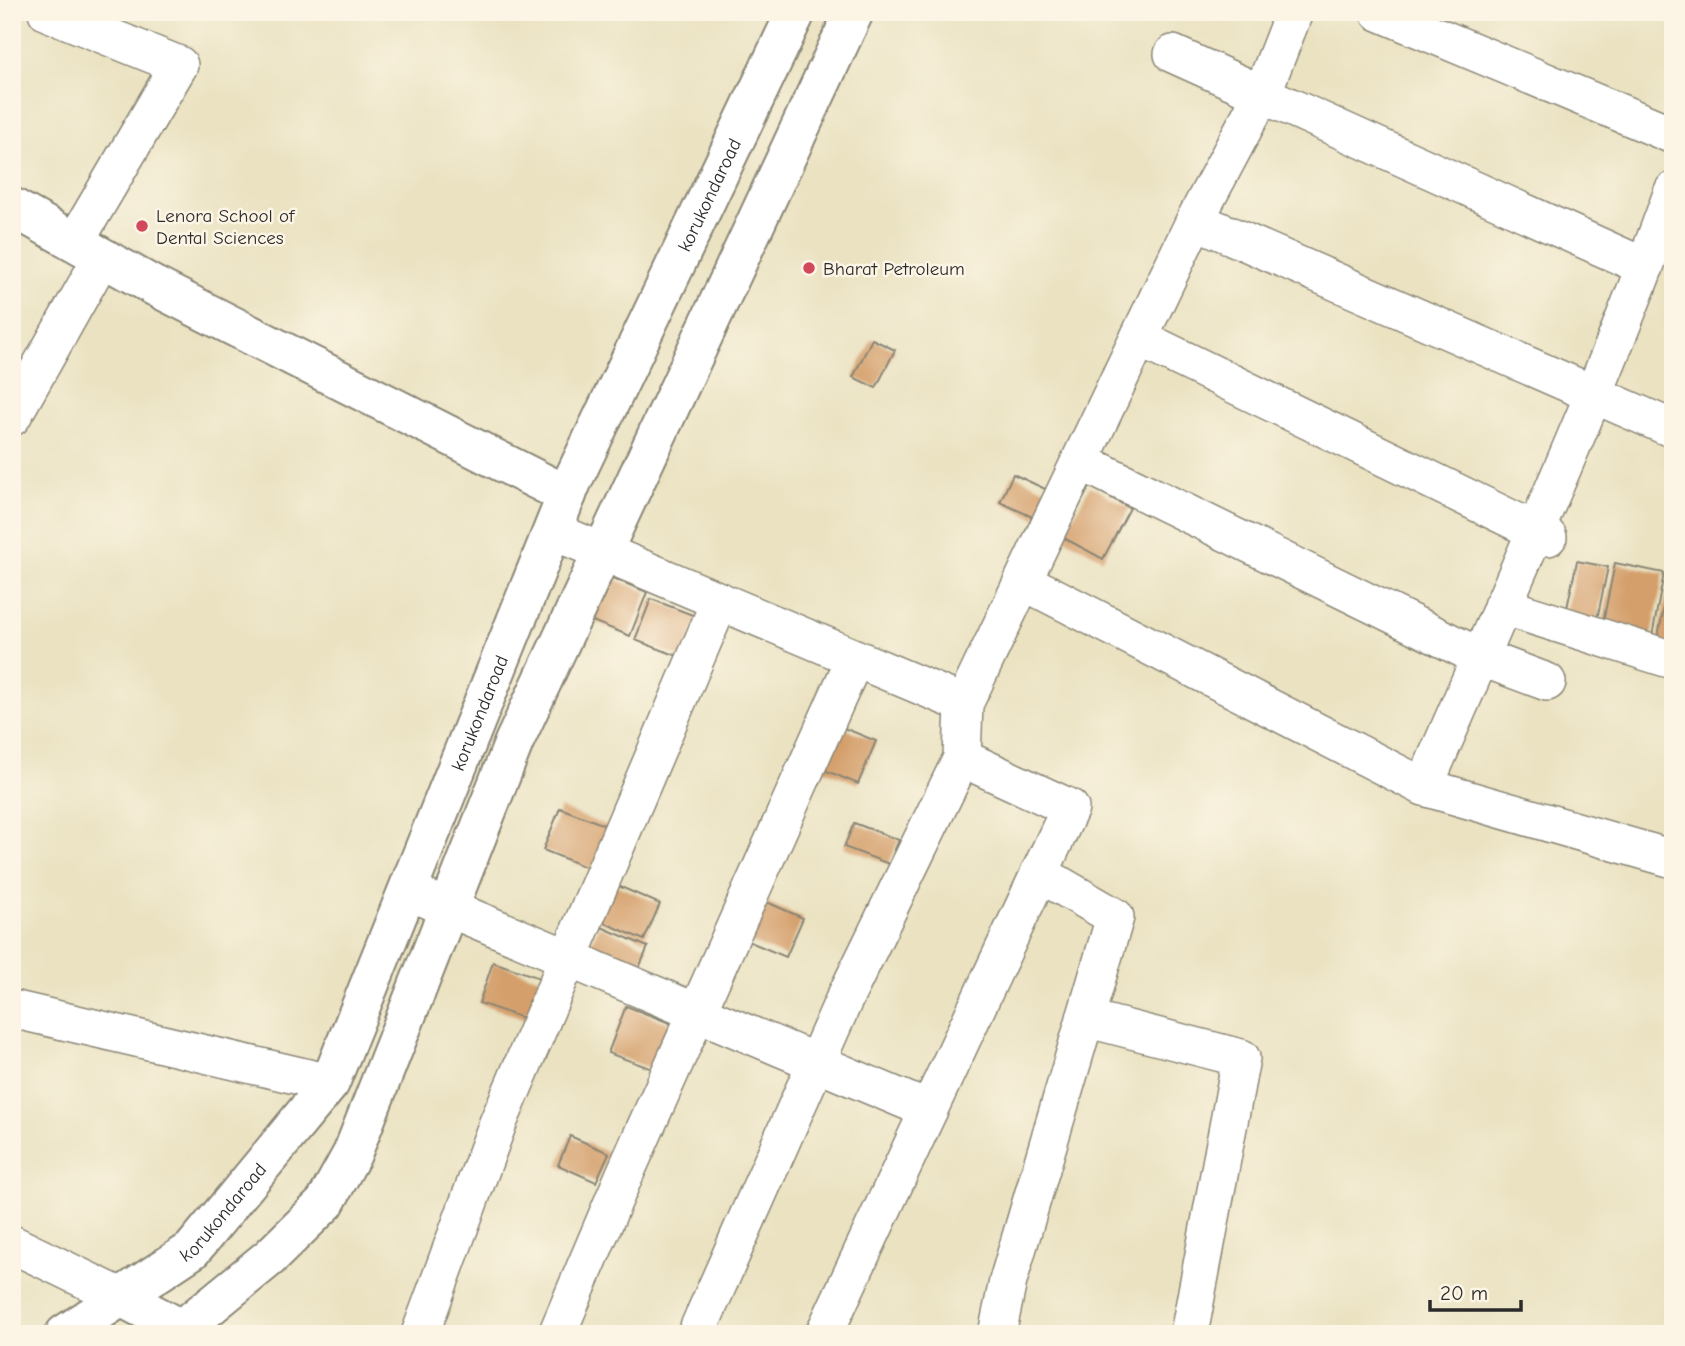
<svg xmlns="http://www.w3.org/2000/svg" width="1685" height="1346" font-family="'Comic Neue',sans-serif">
<rect width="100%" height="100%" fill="#fcf5e5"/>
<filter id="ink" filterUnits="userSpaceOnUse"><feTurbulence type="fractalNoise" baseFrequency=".0143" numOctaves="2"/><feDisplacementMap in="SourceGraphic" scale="14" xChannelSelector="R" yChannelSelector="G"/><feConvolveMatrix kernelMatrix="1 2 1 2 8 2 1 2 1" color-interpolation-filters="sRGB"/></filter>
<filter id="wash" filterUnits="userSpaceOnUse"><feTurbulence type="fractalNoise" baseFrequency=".00686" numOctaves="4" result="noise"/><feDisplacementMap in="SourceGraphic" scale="28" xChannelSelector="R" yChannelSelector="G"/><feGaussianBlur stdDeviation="1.57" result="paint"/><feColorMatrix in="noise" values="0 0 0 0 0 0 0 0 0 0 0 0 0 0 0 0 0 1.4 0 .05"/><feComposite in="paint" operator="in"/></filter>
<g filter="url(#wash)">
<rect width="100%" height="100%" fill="#eae2c1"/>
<g id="blocks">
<path fill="#d49f6b" d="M872,339L895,350L876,388L853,377Z
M1013,474L1056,494L1043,522L1000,502Z
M1090,486L1130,508L1103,559L1062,537Z
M1577,561L1608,567L1595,629L1564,622Z
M1615,563L1664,573L1651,642L1601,632Z
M595,571L647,592L630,636L577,615Z
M1672,572H1673V644L1657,640Z
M651,599L698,617L683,658L635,640Z
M834,724L876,741L858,784L815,766Z
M560,808L610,827L593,870L543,850Z
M854,823L899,840L889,864L844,847Z
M614,884L660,904L644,940L598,920Z
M760,899L803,918L786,957L743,939Z
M599,926L648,947L633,982L583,960Z
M493,962L540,978L526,1019L479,1003Z
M626,1006L675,1025L658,1071L608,1053Z
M570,1136L609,1153L596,1182L558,1165Z"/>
</g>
</g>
<g filter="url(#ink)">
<use href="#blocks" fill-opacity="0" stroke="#8a8676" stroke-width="2"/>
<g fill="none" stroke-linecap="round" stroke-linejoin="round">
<g stroke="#8a8676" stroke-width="40">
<path id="street" d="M47,12L179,65L75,242
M1379,12L1673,135
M1173,54L1645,267
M1195,220L1673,429
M1139,338L1548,537
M12,417L102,257
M1080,461L1480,657L1547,682
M553,531L964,704L962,758L1070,808L824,1334
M1023,581L1424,787L1673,859
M1502,606L1666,658L1673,657
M964,704L1195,220L1262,94L1294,12
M1424,787C1509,589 1600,393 1673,191
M408,891L929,1110
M12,1009L330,1083
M1085,1018L1241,1058L1189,1334
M12,1244L121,1297
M420,1334L498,1123L720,601
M557,1334L624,1176L855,658
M696,1334L843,1002L962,758
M997,1334L1008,1281L1115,917L1039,873"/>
</g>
<g stroke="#8a8676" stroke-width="42">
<path id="secondary" d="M12,207L154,286L567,495
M121,1297L191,1334"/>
</g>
<g stroke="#8a8676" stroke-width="42">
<g id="primary">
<path id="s1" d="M65,1334L192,1250L330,1083L572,482L796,12"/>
<path d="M176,1334L270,1257L325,1203L352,1154L514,742L854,12"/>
</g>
</g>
<use href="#street" stroke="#fff" stroke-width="37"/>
<use href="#secondary" stroke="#fff" stroke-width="38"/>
<use href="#primary" stroke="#fff" stroke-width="38"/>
</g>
</g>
<g fill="#d1495b" stroke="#fcf5e5" stroke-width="2.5">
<circle cx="142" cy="226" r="7"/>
<circle cx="809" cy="268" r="7"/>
</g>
<g text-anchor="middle" stroke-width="5" stroke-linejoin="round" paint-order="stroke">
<g font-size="19" fill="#2b2b2b" stroke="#fcf5e5">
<text dy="7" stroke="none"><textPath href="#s1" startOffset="1335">korukondaroad</textPath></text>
<text dy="7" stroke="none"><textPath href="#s1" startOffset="768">korukondaroad</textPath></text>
<text dy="7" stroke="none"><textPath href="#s1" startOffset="201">korukondaroad</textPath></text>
</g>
<g font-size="19" fill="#2b2b2b" stroke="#fcf5e5" text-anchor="start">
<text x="156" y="222">Lenora School of<tspan x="156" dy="22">Dental Sciences</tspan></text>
<text x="823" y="275">Bharat Petroleum</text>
</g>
</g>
<rect width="1685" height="1346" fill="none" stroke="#fcf5e5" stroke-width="42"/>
<path d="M1430 1300v10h91v-10" fill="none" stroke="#2b2b2b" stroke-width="3.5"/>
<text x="1440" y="1300" font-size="21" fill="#2b2b2b" stroke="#fcf5e5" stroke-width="5" paint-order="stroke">20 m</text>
</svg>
